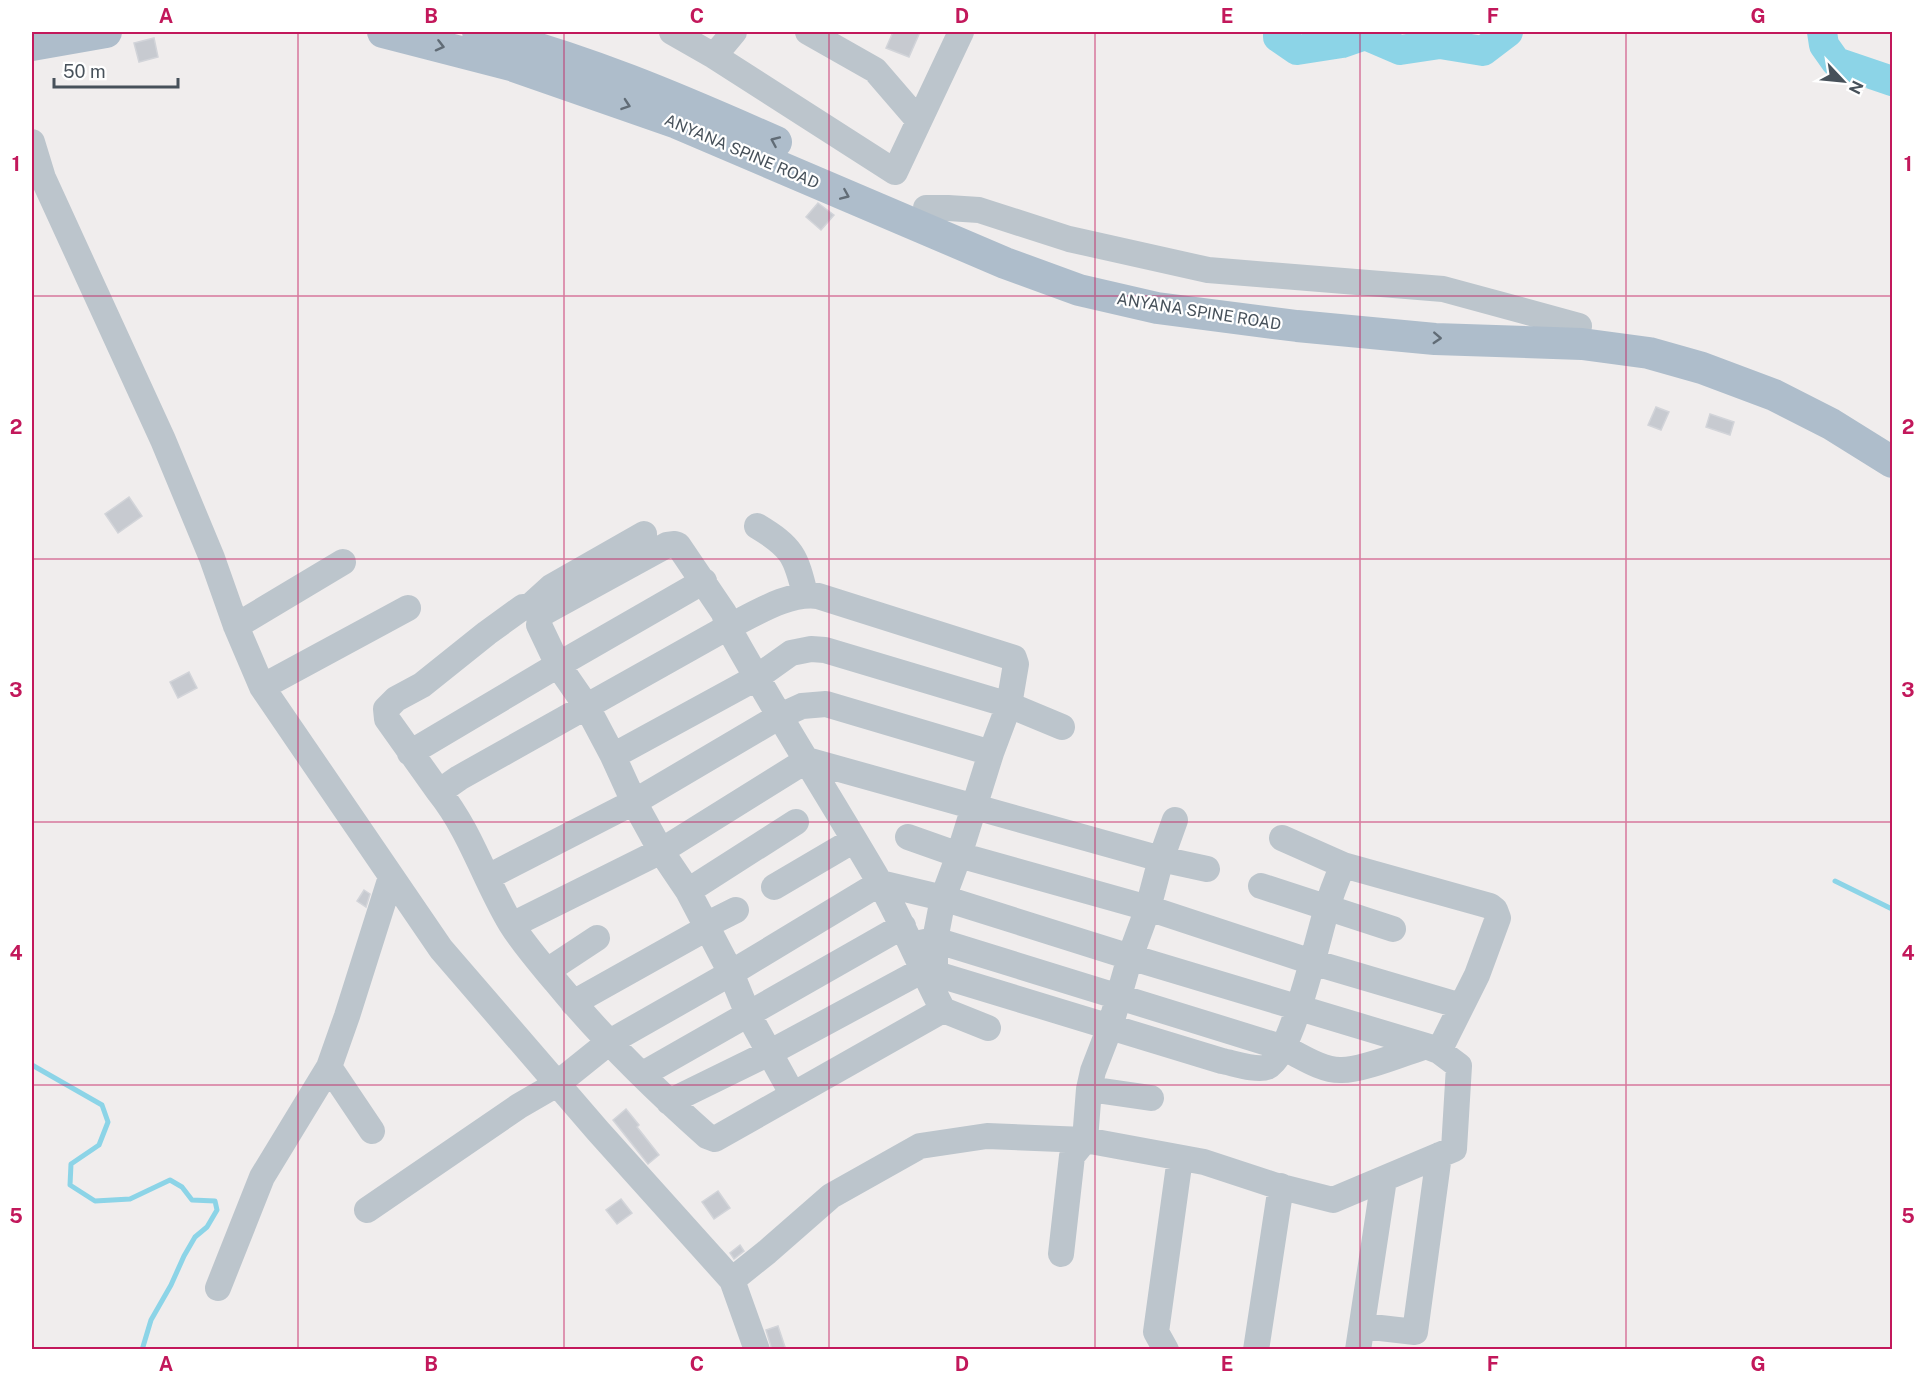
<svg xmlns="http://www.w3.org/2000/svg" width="1924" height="1381" font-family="'Public Sans',sans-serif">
<rect width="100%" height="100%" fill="#f0eded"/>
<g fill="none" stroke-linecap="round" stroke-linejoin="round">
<path stroke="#8cd4e7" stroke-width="5" d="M1835,881L1892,909
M32,1065L102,1105L108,1122L99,1145L71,1164L70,1185L95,1201L130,1199L170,1180L182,1187L192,1200L215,1201L217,1210L207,1227L195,1237L184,1256L171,1285L151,1320L142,1350"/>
<path stroke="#8cd4e7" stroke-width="30" d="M1278,32V37L1297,50L1342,43L1365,35L1400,50L1440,44L1483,51L1508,32
M1822,32L1824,45L1836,62L1892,81"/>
</g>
<path fill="#c7cad0" stroke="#d2d4d9" stroke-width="1.5" d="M893,32H920L909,57L886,48Z
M154,38L158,57L139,62L134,43Z
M818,203L834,215L821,230L806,217Z
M1656,407L1669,412L1661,430L1648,425Z
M1710,414L1734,422L1730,435L1706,427Z
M129,497L142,516L118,533L105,514Z
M189,672L197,688L178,698L170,682Z
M364,890L370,894L366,907L357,901Z
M626,1109L639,1125L637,1127L659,1155L648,1164L613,1120Z
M718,1191L730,1208L714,1219L702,1202Z
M621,1199L632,1213L617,1224L606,1210Z
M740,1245L744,1251L734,1259L730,1253Z
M778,1326L786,1350H772L766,1330Z"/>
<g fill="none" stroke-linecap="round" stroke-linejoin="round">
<path stroke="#bcc5cc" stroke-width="26" d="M672,32L714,56L895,172L961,32
M808,32L875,70L919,121
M714,56L734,32
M32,142L43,178L163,440L212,558L236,626L262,687L441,949L598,1131L732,1280L757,1350
M926,208H948L979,210L1069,239L1208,270L1443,289L1579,326
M757,526C792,547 796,556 805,594
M529,607L551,587L644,534
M236,626L343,562
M262,687L408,608
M410,753L558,665L704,581
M613,756L756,678L791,653L811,649L825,650L1009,705L1062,727
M439,792L387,719L386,709L396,699L422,685L487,633L523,607H529L541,614
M908,837L959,855L1148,908L1312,962L1461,1006
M1282,838L1343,865L1490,906L1495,910L1498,918L1477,975L1439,1051
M488,877L634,802L780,716L802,706L826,704L991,753
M1261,886L1393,929
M774,887L854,840
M688,891L796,822
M512,925L661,851L807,760L1161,859L1207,869
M706,925L736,910
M920,943L935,940L1284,1048C1301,1056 1321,1070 1340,1070C1361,1071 1404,1053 1426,1046
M547,971L597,938
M935,974V940L943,898L959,855L991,753L1009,705L1016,664L1014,658L818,596C788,592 755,614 728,627C776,714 830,797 880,883C903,924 921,968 943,1010
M573,1003L707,928
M329,1067L372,1131
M643,1074L903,926
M1089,1089L1151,1098
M793,1095L748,1014L731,973L688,891L661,851L634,802L613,756L587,707L558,665L539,625L541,614L667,545L675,544L678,545L724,613L728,627L459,778L439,792C471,832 485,881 511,924C524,945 541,964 556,982C602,1038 653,1088 707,1136L715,1139L943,1010L988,1028
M669,1102L769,1053L923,970L1222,1061C1233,1063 1257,1071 1267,1067C1292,1056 1318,937 1327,908C1331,894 1337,879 1343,865
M367,1210L519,1106L557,1084L608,1043L731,973L880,883L943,898L1130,957L1426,1046L1439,1051L1459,1066L1454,1149L1333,1200L1274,1185L1204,1162L1085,1140L987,1136L920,1146L831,1196L767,1252L732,1280
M1061,1254L1072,1156L1085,1140L1089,1089L1093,1071L1110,1027L1130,957L1148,908L1161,859L1175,820
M218,1288L262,1177L329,1067L347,1016L391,877
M1363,1326L1415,1332L1439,1155
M1166,1350L1156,1332L1180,1158
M1256,1350L1281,1186
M1358,1350L1384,1179"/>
<path stroke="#aebdcb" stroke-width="32" d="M383,32L511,65L677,123L1005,263L1079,290L1157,308L1297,326L1435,339L1582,344L1649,353L1702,368L1774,395L1831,424L1892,462
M478,32C581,57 679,99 776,142
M32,45L106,32"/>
</g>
<defs><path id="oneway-chevron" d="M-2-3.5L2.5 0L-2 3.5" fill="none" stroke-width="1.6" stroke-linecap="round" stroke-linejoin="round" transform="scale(1.5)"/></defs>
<g stroke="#616c76">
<use href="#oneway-chevron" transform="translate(440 46) rotate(14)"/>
<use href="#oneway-chevron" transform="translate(626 105) rotate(19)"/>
<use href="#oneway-chevron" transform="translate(775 141) rotate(-156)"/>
<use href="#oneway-chevron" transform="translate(845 195) rotate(23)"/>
<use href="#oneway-chevron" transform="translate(1437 338) rotate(3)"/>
</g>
<path fill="none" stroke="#c2185b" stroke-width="1.5" stroke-opacity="0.55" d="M298,32V1350M564,32V1350M829,32V1350M1095,32V1350M1360,32V1350M1626,32V1350M32,296H1892M32,559H1892M32,822H1892M32,1085H1892"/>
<g text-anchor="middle" stroke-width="4.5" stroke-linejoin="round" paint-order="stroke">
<g font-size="16" fill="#47515a" stroke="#fff">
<text transform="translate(742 151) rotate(23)" y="6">ANYANA SPINE ROAD</text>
<text transform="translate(1199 311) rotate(9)" y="6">ANYANA SPINE ROAD</text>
</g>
</g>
<rect width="1924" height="1381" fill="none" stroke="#ffffff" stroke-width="66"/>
<g transform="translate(1843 81) rotate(116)" stroke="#ffffff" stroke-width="4.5" paint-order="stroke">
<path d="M0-4.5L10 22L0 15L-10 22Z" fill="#47515a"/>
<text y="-9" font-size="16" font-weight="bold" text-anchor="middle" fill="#47515a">N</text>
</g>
<path d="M54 78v9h124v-9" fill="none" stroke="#47515a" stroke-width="3"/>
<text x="63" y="78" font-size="18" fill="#47515a" stroke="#ffffff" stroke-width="4.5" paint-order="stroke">50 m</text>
<rect x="33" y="33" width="1858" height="1315" fill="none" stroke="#c2185b" stroke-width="2"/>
<g font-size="20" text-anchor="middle" font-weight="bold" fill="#c2185b">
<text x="166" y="23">A</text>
<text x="431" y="23">B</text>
<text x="697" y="23">C</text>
<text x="962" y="23">D</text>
<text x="1227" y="23">E</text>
<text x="1493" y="23">F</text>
<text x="1758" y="23">G</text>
<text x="16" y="171">1</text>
<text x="1908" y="171">1</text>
<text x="16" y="434">2</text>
<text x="1908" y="434">2</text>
<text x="16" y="697">3</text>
<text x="1908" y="697">3</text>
<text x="16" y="960">4</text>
<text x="1908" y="960">4</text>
<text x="16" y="1223">5</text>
<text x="1908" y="1223">5</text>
<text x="166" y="1371">A</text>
<text x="431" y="1371">B</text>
<text x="697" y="1371">C</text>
<text x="962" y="1371">D</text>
<text x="1227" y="1371">E</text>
<text x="1493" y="1371">F</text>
<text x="1758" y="1371">G</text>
</g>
</svg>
